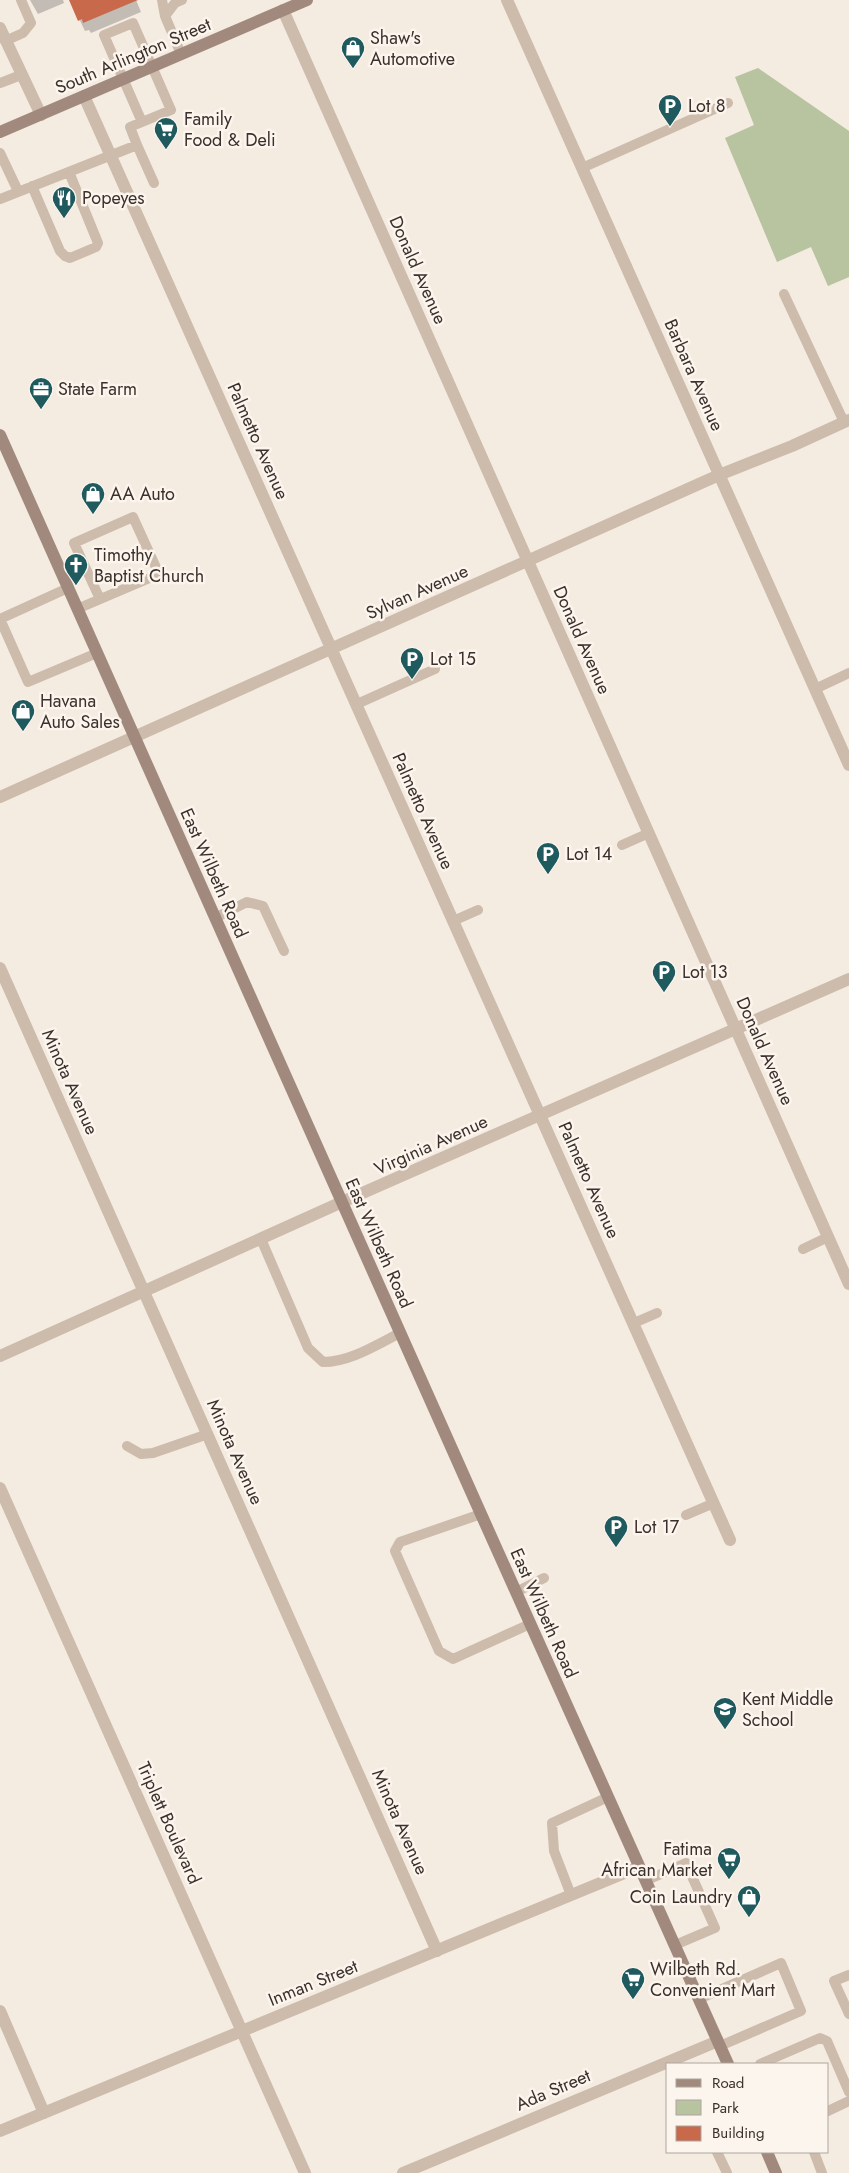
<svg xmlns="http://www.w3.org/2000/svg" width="849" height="2173" font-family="Jost,sans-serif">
<rect width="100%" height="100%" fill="#f4ebe1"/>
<path fill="#b8c4a0" d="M758,68L849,131V277L828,286L811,247L777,262L725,138L754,125L735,77Z"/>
<path fill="#0003" d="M30,0H63L64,3L38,14Z
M70,0H136L141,12L91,33L89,30L85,31Z"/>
<path fill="#c8694b" d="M69,0H138L83,23L82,19L78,21Z"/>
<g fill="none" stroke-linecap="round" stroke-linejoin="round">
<path stroke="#cdbbac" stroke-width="10" d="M162,0L165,16
M5,41L23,33L31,23L21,0
M181,54L165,16L175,3L182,0
M0,83L21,75
M137,145L154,183
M0,153L18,191
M582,168L728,103
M32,186L60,251L65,256L70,258L96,247L98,243L69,172
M0,199L137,145L130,127L171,110L133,23L104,35L142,122
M784,294L844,422
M68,588L0,619L28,682L97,653
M77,609L159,574L133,517L74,543L100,599
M815,689L849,673
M357,704L435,669
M622,845L649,833
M215,918L247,902L263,906L284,951
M453,921L478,910
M261,1239L308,1348L323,1362C350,1362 376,1345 400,1333
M803,1249L828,1237
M634,1323L657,1313
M127,1446L141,1454L153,1453L208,1434
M481,1514L400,1542L395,1551L439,1651L453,1659L530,1624
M686,1515L714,1503
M516,1592L544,1578
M645,1881L686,1863L715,1928L675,1945
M571,1895L554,1851L552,1823L608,1797
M849,1975L834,1981L849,2014
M699,1999L781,1963L801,2011L720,2046
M760,2064L820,2038L827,2041L849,2092
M828,2111L849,2101
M717,2152L727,2173
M814,2152L822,2173"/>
<path stroke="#cdbbac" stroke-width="12" d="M507,0L849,765
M283,10L849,1284
M0,28L41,115
M84,96L730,1540
M0,797L719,475L792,446L849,420
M0,968L437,1951
M0,1356L342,1202L849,979
M0,1488L305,2173
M0,2011L44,2113
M0,2131L639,1867
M403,2173L718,2041"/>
<path stroke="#a18a7d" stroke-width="12" d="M0,132L307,0
M0,435L481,1514L728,2064
M767,2152L776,2173"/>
</g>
<defs>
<g id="shop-pin" transform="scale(1.25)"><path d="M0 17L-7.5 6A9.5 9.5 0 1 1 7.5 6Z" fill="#1f5a5e" stroke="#fbf5ee"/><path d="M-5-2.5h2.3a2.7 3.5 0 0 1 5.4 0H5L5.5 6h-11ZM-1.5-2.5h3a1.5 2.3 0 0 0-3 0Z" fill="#fff"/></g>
<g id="parking-pin" transform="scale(1.25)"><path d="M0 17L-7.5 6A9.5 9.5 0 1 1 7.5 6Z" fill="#1f5a5e" stroke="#fbf5ee"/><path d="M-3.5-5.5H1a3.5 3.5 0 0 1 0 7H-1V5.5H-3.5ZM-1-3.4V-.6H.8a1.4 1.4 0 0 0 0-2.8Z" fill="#fff"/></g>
<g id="supermarket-pin" transform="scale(1.25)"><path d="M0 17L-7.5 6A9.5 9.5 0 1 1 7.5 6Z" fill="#1f5a5e" stroke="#fbf5ee"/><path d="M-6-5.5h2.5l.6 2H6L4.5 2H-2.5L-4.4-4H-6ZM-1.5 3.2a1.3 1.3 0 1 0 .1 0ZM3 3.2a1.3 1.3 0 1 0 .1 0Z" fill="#fff"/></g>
<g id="restaurant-pin" transform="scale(1.25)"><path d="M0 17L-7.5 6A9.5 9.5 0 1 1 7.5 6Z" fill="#1f5a5e" stroke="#fbf5ee"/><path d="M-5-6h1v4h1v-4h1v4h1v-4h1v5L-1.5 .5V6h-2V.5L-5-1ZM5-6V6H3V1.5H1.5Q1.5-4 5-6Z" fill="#fff"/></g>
<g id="office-pin" transform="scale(1.25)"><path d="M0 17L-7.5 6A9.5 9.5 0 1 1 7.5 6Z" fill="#1f5a5e" stroke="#fbf5ee"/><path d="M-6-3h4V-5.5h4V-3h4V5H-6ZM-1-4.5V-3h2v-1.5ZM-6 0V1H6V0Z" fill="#fff"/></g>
<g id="church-pin" transform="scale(1.25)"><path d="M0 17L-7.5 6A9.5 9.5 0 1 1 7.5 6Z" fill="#1f5a5e" stroke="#fbf5ee"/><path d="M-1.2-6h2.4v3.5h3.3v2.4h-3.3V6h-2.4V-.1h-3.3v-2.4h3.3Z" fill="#fff"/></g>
<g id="school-pin" transform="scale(1.25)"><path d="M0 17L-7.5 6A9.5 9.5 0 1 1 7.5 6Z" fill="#1f5a5e" stroke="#fbf5ee"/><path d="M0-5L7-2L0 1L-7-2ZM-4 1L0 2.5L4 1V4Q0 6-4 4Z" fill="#fff"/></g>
</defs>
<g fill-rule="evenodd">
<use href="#shop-pin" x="353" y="48"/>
<use href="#parking-pin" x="670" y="106"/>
<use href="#supermarket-pin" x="166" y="129"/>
<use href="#restaurant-pin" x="64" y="198"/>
<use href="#office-pin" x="41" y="389"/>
<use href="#shop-pin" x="93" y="494"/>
<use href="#church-pin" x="76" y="565"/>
<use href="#parking-pin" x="412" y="659"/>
<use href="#shop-pin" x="23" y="711"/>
<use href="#parking-pin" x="548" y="854"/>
<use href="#parking-pin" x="664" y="972"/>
<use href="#parking-pin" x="616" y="1527"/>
<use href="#school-pin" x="725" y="1709"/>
<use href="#supermarket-pin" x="729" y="1859"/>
<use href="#shop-pin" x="749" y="1897"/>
<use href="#supermarket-pin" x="633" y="1979"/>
</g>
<g text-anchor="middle" stroke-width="5" stroke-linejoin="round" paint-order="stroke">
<g font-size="18" fill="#3b302b" stroke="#fbf5ee" text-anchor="start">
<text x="370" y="44">Shaw's<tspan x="370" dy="21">Automotive</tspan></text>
<text x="688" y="112">Lot 8</text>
<text x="184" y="125">Family<tspan x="184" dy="21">Food &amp; Deli</tspan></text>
<text x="82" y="204">Popeyes</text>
<text x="58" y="395">State Farm</text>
<text x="110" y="500">AA Auto</text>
<text x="94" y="561">Timothy<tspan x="94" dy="21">Baptist Church</tspan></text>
<text x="430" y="665">Lot 15</text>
<text x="40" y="707">Havana<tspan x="40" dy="21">Auto Sales</tspan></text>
<text x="566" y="860">Lot 14</text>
<text x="682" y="978">Lot 13</text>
<text x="634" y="1533">Lot 17</text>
<text x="742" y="1705">Kent Middle<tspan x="742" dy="21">School</tspan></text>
<text x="712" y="1855" text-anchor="end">Fatima<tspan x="712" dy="21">African Market</tspan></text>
<text x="732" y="1903" text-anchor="end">Coin Laundry</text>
<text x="650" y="1975">Wilbeth Rd.<tspan x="650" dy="21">Convenient Mart</tspan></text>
</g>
<g font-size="18" fill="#3b302b" stroke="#fbf5ee">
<text transform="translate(133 56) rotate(-23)" y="6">South Arlington Street</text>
<text transform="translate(418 270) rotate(66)" y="6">Donald Avenue</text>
<text transform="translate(694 375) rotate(66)" y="6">Barbara Avenue</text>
<text transform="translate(258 441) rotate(66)" y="6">Palmetto Avenue</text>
<text transform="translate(417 592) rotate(-24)" y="6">Sylvan Avenue</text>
<text transform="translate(582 640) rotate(66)" y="6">Donald Avenue</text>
<text transform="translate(423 811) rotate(66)" y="6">Palmetto Avenue</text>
<text transform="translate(214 873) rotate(66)" y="6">East Wilbeth Road</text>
<text transform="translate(765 1051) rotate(66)" y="6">Donald Avenue</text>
<text transform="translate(70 1082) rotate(66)" y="6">Minota Avenue</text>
<text transform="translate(431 1145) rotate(-24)" y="6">Virginia Avenue</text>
<text transform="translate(589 1180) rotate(66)" y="6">Palmetto Avenue</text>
<text transform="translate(379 1243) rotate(66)" y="6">East Wilbeth Road</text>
<text transform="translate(235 1452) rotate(66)" y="6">Minota Avenue</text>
<text transform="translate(544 1613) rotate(66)" y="6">East Wilbeth Road</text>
<text transform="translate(400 1822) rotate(66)" y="6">Minota Avenue</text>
<text transform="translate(169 1823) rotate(66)" y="6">Triplett Boulevard</text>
<text transform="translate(313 1983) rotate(-22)" y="6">Inman Street</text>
<text transform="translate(553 2090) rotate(-23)" y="6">Ada Street</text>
</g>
</g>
<rect x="666" y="2063" width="162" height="90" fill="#fbf5ee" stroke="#aea6a0"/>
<rect x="676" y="2079" width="25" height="8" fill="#a18a7d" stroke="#aea6a0"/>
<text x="712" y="2088" font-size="15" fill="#3b302b">Road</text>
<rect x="676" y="2100" width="25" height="15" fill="#b8c4a0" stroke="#aea6a0"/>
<text x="712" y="2113" font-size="15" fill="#3b302b">Park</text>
<rect x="676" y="2126" width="25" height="15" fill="#c8694b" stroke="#aea6a0"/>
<text x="712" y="2138" font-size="15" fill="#3b302b">Building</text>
</svg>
